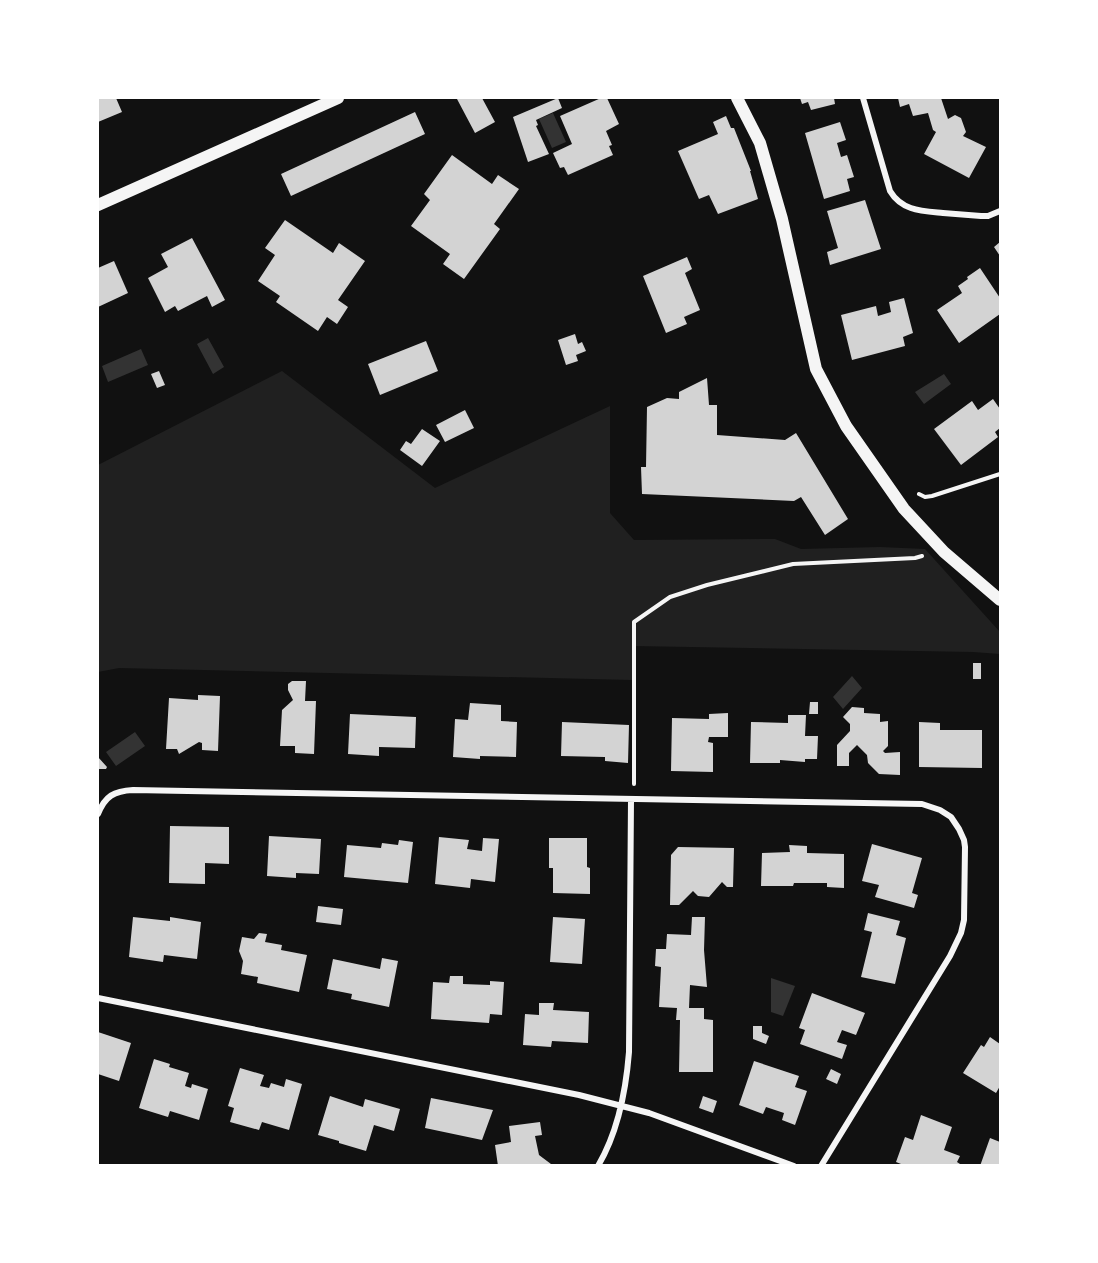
<svg xmlns="http://www.w3.org/2000/svg" width="1098" height="1263" font-family="'Nunito Sans',sans-serif">
<rect width="100%" height="100%" fill="#111"/>
<path fill="#202020" d="M282,371L435,488L610,406V513L634,540L775,539L801,549L880,547L925,549L1000,632V654L973,652L633,646L632,680L119,668L98,672V465Z"/>
<path fill="#333" d="M553,113L566,142L552,148L539,119Z
M208,338L224,367L213,374L197,344Z
M141,349L148,365L108,382L102,366Z
M944,374L951,384L924,404L915,392Z
M852,676L862,688L843,709L833,697Z
M135,732L145,746L116,766L106,752Z
M771,978L795,986L783,1016L771,1012Z"/>
<path fill="#d3d3d3" d="M98,98H116L122,112L98,122Z
M460,98H482L495,122L475,133L457,99Z
M558,98L562,108L536,120L538,125L536,126L549,154L528,162L513,117Z
M601,98H607L619,124L606,131L612,145L609,146L613,155L568,175L564,167L560,168L553,153L572,144L560,116Z
M800,98H834L835,104L811,110L808,102L802,104Z
M898,98H941L948,119L955,115L961,118L966,132L963,136L986,147L969,178L924,154L936,132L933,130L928,113L913,116L909,104L900,107Z
M415,112L425,134L291,196L281,174Z
M726,116L731,128H734L751,171H750L758,199L718,214L709,195L699,199L678,151L718,134L713,122Z
M840,122L846,140L837,143L841,157L847,155L854,177L847,179L850,191L824,199L805,133Z
M452,155L492,184L498,175L519,189L494,224L500,229L464,279L443,264L450,254L411,226L430,200L424,194Z
M865,200L881,249L830,265L827,252L838,248L827,211Z
M285,220L333,253L339,243L365,261L338,300L348,307L337,324L327,317L318,331L276,302L280,296L258,281L275,255L265,248Z
M192,238L225,300L212,307L207,296L178,311L175,306L165,312L148,278L168,267L161,254Z
M1000,242V256L994,247Z
M687,257L692,269L685,273L700,310L684,317L687,324L666,333L643,276Z
M114,261L128,293L98,307V268Z
M980,268L1000,298V314L959,343L937,310L962,293L958,286L968,279L967,277Z
M904,298L913,333L903,337L905,346L852,360L841,315L876,306L878,316L891,312L889,302Z
M575,334L578,344L582,342L586,351L576,355L578,361L566,365L558,340Z
M426,341L438,371L380,395L368,364Z
M159,371L165,385L157,388L151,374Z
M707,378L709,405H717V435L785,440L796,433L848,519L825,535L801,497L794,501L642,494L641,467H646L647,407L667,398L679,399V392Z
M993,399L1000,409V428L995,432L998,437L961,465L934,429L972,401L978,410Z
M465,410L474,428L445,442L436,425Z
M422,429L440,441L422,466L400,450L406,441L411,444Z
M973,663H981V679H973Z
M292,681H306L305,701H316L314,754L295,753V746H280L282,710L293,700L288,690V684Z
M198,695L220,696L218,751L202,750V743L199,742L179,754L177,749H166L169,698L198,700Z
M810,702H818V714H809Z
M470,703L501,705V721L517,722L516,757L480,756V759L453,757L455,719L468,720Z
M852,707L864,708V713L880,714V722L888,721V746L883,751L885,753L900,752V775L879,774L868,763L867,755L857,745L849,753V766H837V745L850,731V724L843,717Z
M728,713V737H709L708,742L713,743V772L671,771L672,718L709,719V714Z
M350,714L416,717L415,748L379,747V756L348,754Z
M788,715H806L805,736H818L817,759H805V762L780,760V763H750L751,722L788,723Z
M562,722L629,725L628,763L605,761V757L561,756Z
M919,722L940,723V730H982V768L919,767Z
M98,757L107,767L106,769H98Z
M170,826L229,827V864L205,863V884L169,883Z
M269,836L321,839L319,874L296,873V878L267,876Z
M439,837L469,840L467,849L482,851L483,838L499,839L495,882L471,879L470,888L435,884Z
M549,838H587V867L590,868V894L553,893V868H549Z
M399,840L413,842L408,883L344,877L347,845L381,848L382,843L398,845Z
M872,844L922,858L912,893L918,895L914,908L875,897L879,885L862,881Z
M789,845L807,846V853L844,854V888L827,887V883H794L793,886H761L762,853L790,852Z
M678,847L734,848L733,887H727L722,882L709,897L698,896L693,891L679,905H670L671,855Z
M318,906L343,909L341,925L316,922Z
M868,913L900,921L896,935L906,938L895,984L861,977L872,932L864,930Z
M133,917L170,921V917L201,922L197,959L164,955L163,962L129,957Z
M553,917L585,919L582,964L550,962Z
M692,917H705L704,950L707,987L690,985L689,1008H704V1019L713,1020V1072H679L680,1020H676L677,1008L659,1007L661,967L655,966L656,949H666L667,934L691,935Z
M259,933L267,934L265,942L282,945L281,950L307,955L299,992L257,983L258,977L241,974L243,961L239,951L242,937L254,939Z
M382,958L398,961L389,1007L351,999L352,994L327,989L333,959L380,969Z
M450,976H463V984L490,985V981L504,982L502,1015L490,1014L489,1023L431,1019L433,982L449,983Z
M812,993L865,1013L856,1035L842,1030L837,1042L847,1045L842,1059L800,1044L805,1030L799,1028Z
M539,1003H554L553,1010L589,1012L588,1043L552,1041L551,1047L523,1045L525,1014L539,1015Z
M753,1026H762V1033L769,1036L766,1044L753,1039Z
M98,1032L131,1043L119,1081L98,1074Z
M990,1037L1000,1044V1086L996,1093L963,1073L981,1045L984,1047Z
M154,1059L170,1064L169,1067L189,1073L185,1086L191,1088L192,1084L208,1089L199,1120L170,1111L168,1117L139,1108Z
M754,1061L799,1076L795,1087L807,1091L795,1125L782,1120L784,1113L766,1107L763,1114L739,1105Z
M240,1068L264,1075L260,1086L269,1088L271,1083L284,1087L286,1079L302,1084L289,1130L262,1122L259,1130L230,1122L234,1108L228,1106Z
M831,1069L841,1074L837,1084L826,1079Z
M330,1096L363,1107L365,1099L400,1109L394,1131L374,1125L366,1151L339,1143V1141L318,1135Z
M703,1096L717,1101L713,1113L699,1108Z
M431,1098L493,1110L482,1140L425,1128Z
M921,1115L952,1127L944,1150L960,1156L957,1162L963,1166H906L896,1162L905,1137L913,1140Z
M540,1122L542,1135L535,1136L539,1155L551,1164L549,1166H498L495,1145L511,1142L509,1126Z
M990,1138L1000,1142V1166H980Z"/>
<g fill="none" stroke-linecap="round" stroke-linejoin="round">
<path stroke="#f5f5f5" stroke-width="4" d="M919,494L925,497L932,496L1000,474
M634,784V622L670,597L707,585L793,564L915,558L922,556"/>
<path stroke="#f5f5f5" stroke-width="6" d="M863,98L890,191C902,211 922,211 943,213C956,214 968,215 981,216H988L1000,211
M98,814C105,796 114,791 133,790L922,804L940,810L951,817L959,829L964,840L965,847L964,920L961,933L950,956L821,1166
M98,998L579,1095L649,1113L794,1166
M598,1166C618,1132 626,1090 629,1052L631,800"/>
<path stroke="#f5f5f5" stroke-width="12" d="M737,98L760,143L782,219L816,369L846,426L904,509L944,552L1000,600
M98,205L338,98"/>
</g>
<rect width="1098" height="1263" fill="none" stroke="#ffffff" stroke-width="198"/>
</svg>
